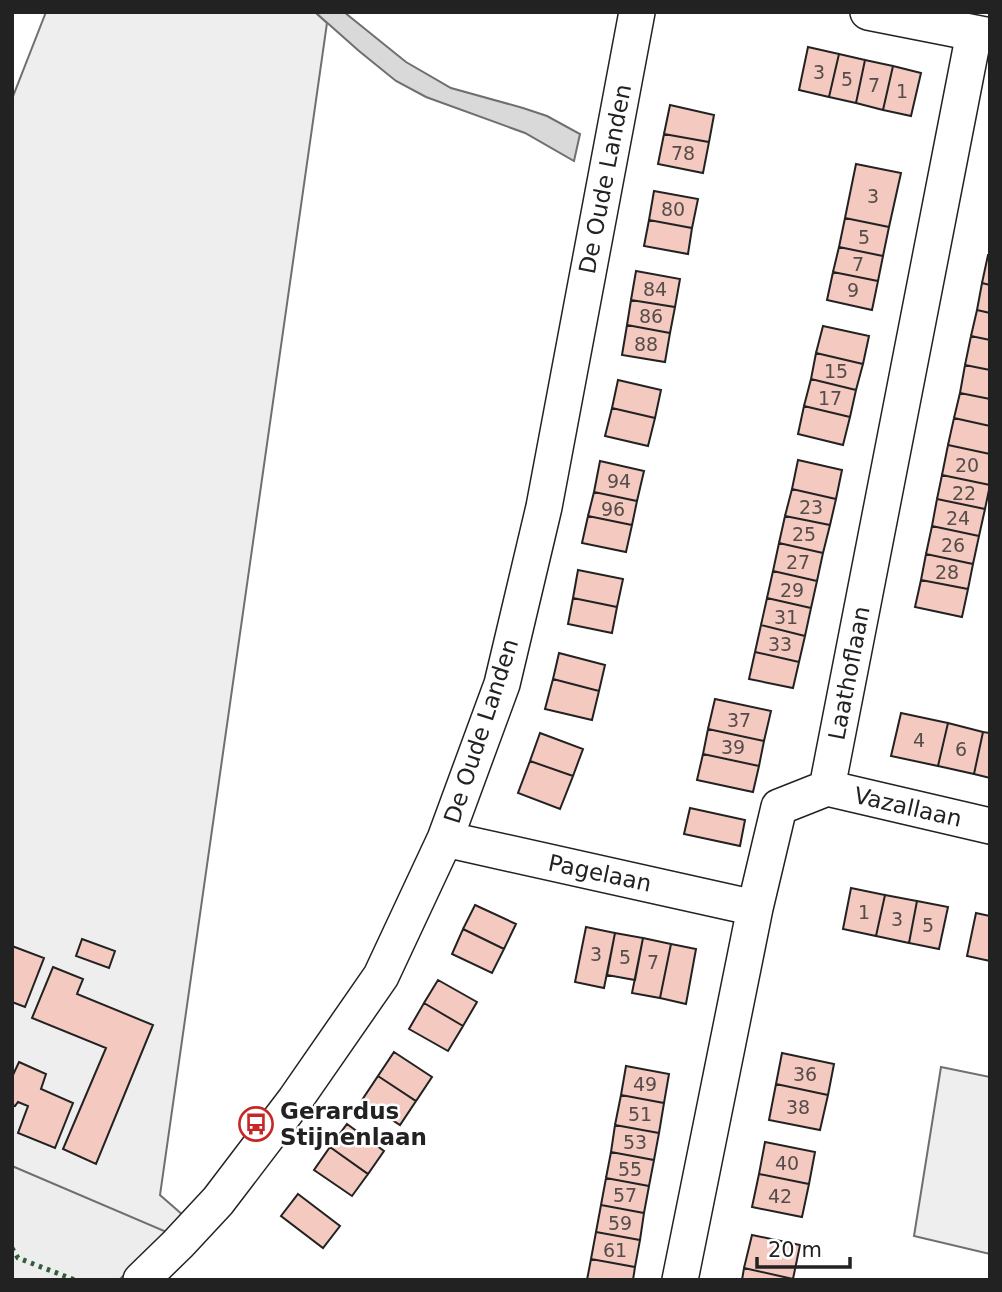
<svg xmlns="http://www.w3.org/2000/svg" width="1002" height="1292" font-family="'DejaVu Sans',sans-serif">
<rect width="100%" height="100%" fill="#fff"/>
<path fill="#eee" stroke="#6f6f6f" stroke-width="2" d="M46,12H315L327,23L160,1195L184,1216L119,1280H12V99Z
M941,1067L990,1077V1254L914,1236Z"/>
<path fill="#ededed" stroke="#6f6f6f" stroke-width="2" d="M12,1166L169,1233L119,1280H12Z"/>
<path fill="#d9d9d9" stroke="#6f6f6f" stroke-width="2" d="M315,12H344L406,62L451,88L523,108L547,116L580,134L574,161L525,133L426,97L396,81L359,51Z"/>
<path fill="#f3c9c0" stroke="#222" stroke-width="2" d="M808,47L839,54L829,97L799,90Z
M839,54L865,60L856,103L829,97Z
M865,60L893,66L883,110L856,103Z
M893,66L921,73L911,116L883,110Z
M670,105L714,115L709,142L664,134Z
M664,134L709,142L703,173L658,164Z
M856,164L901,173L889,227L845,218Z
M654,191L698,199L692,228L649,220Z
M845,218L889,227L883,256L839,247Z
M649,220L692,228L688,254L644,246Z
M839,247L883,256L878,281L833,272Z
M988,255H990V285L982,283Z
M636,271L680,279L675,307L631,300Z
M833,272L878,281L872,310L827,300Z
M982,283L990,285V313L977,310Z
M631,300L675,307L670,333L627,325Z
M977,310L990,313V340L971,336Z
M627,325L670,333L665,362L622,355Z
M823,326L869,336L863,364L816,353Z
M971,336L990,340V370L965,365Z
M816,353L863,364L856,390L811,379Z
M965,365L990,370V399L960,393Z
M811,379L856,390L850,417L804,406Z
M618,380L661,390L655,418L612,408Z
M960,393L990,399V426L954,418Z
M804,406L850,417L843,445L798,434Z
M612,408L655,418L648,446L605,436Z
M954,418L990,426V454L948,445Z
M948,445L990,454V485L942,475Z
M798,460L842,470L836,499L792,489Z
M600,461L644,471L637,501L594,492Z
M942,475L990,485L985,509L937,499Z
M792,489L836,499L830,525L785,516Z
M594,492L637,501L632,525L588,516Z
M937,499L985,509L979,536L932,526Z
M588,516L632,525L626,552L582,543Z
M785,516L830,525L823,553L779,543Z
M932,526L979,536L973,564L926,554Z
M779,543L823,553L817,581L773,571Z
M926,554L973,564L968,589L921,580Z
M578,570L623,579L617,607L573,598Z
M773,571L817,581L811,608L767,598Z
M921,580L968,589L962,617L915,607Z
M573,598L617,607L612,633L568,624Z
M767,598L811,608L805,636L761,625Z
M761,625L805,636L799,662L755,652Z
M755,652L799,662L793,688L749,679Z
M559,653L605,665L599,691L553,679Z
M553,679L599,691L592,720L545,709Z
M715,699L771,711L764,741L708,729Z
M901,713L948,723L938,766L891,756Z
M948,723L983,732L974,774L938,766Z
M708,729L764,741L759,766L703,754Z
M983,732L990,733V778L974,774Z
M540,733L583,749L573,776L530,761Z
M703,754L759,766L753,792L697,780Z
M530,761L573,776L560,809L518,793Z
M690,808L745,820L740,846L684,834Z
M851,888L885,895L876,936L843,929Z
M885,895L917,901L909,943L876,936Z
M917,901L948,907L939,949L909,943Z
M475,905L516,924L504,949L463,929Z
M976,913L990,916V961L967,956Z
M586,927L615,933L604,988L575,982Z
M463,929L504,949L492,973L452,954Z
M615,933L643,938L635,980L607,975Z
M643,938L671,944L660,998L632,993Z
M82,939L115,951L109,968L76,956Z
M671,944L696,949L686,1004L660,998Z
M12,946L44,958L25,1007L12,1002Z
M53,967L83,979L77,994L153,1025L96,1164L63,1149L106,1048L32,1018Z
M438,980L477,1002L463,1026L424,1003Z
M424,1003L463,1026L448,1051L409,1029Z
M394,1052L432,1077L416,1101L378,1076Z
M782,1053L834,1064L828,1095L776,1084Z
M19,1062L46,1074L41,1089L73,1103L55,1148L18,1133L28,1106L18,1102L15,1106L12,1105V1077Z
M626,1066L669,1074L664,1103L621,1095Z
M378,1076L416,1101L400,1125L362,1100Z
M776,1084L828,1095L820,1130L769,1120Z
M621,1095L664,1103L659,1133L615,1125Z
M347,1124L384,1151L368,1174L330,1147Z
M615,1125L659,1133L654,1160L611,1152Z
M765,1142L815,1152L809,1184L759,1174Z
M330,1147L368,1174L352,1196L314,1170Z
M611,1152L654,1160L649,1186L606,1178Z
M759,1174L809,1184L802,1217L752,1207Z
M606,1178L649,1186L644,1213L601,1205Z
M298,1194L340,1226L323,1248L281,1216Z
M601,1205L644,1213L640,1240L596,1232Z
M596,1232L640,1240L635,1267L591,1259Z
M752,1235L800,1245L793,1279L744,1268Z
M591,1259L635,1267L633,1280H587Z
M744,1268L793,1279L792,1280H742Z"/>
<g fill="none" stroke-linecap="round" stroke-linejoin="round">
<g stroke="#222" stroke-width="38">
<path id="minor" d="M868,12L990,36
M827,788L990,826
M445,839L755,908
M141,1280L178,1244L218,1201L295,1100L381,976L445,839L502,684L544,507L637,12
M680,1280L755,908L779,807L827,788L974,33"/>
</g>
<use href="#minor" stroke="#fff" stroke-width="35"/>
<path stroke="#2f5e38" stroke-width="5" stroke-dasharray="3.5 5" stroke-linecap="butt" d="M12,1248L18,1258L75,1280"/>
</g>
<defs>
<g id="bus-ring" transform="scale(1.75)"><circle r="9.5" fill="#fff" stroke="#c62828" stroke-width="1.5"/><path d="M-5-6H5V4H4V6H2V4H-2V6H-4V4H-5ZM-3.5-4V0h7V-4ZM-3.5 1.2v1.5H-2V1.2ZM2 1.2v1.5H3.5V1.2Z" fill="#c62828"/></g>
</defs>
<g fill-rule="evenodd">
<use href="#bus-ring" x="256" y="1124"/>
</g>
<g text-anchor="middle" stroke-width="5" stroke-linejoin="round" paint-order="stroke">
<g font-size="19" fill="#564c4a">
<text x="819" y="79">3</text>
<text x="847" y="86">5</text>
<text x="874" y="92">7</text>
<text x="902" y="98">1</text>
<text x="683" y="160">78</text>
<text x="873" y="203">3</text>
<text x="673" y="216">80</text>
<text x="864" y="244">5</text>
<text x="858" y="271">7</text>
<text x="655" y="296">84</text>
<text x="853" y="297">9</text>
<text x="651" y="323">86</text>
<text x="646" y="351">88</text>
<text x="836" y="378">15</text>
<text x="830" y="405">17</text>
<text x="967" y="472">20</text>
<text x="619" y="488">94</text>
<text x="964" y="500">22</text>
<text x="811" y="514">23</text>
<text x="613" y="516">96</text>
<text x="958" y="525">24</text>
<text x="804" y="541">25</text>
<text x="953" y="552">26</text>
<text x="798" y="569">27</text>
<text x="947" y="579">28</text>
<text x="792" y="597">29</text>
<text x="786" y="624">31</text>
<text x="780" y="651">33</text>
<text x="739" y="727">37</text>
<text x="919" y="747">4</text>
<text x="733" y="754">39</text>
<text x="961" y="756">6</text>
<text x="864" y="919">1</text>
<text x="897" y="926">3</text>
<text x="928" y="932">5</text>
<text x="596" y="961">3</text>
<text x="625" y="964">5</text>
<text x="653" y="969">7</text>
<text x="805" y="1081">36</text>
<text x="645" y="1091">49</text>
<text x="798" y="1114">38</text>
<text x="640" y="1121">51</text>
<text x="635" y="1149">53</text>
<text x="787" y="1170">40</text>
<text x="630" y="1176">55</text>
<text x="625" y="1202">57</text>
<text x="780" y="1203">42</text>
<text x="620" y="1230">59</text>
<text x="615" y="1257">61</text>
</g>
<g font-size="23" fill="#222" stroke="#fff">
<text transform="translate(605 179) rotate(-79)" y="8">De Oude Landen</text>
<text transform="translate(849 673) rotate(-79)" y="8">Laathoflaan</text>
<text transform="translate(481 731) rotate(-72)" y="8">De Oude Landen</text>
<text transform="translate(908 807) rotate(13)" y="8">Vazallaan</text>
<text transform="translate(600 873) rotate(12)" y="8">Pagelaan</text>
</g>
<g font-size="23" font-weight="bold" fill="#222" stroke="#fff" text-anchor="start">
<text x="280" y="1119">Gerardus<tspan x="280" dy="26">Stijnenlaan</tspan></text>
</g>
</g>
<rect width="1002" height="1292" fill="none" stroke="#222222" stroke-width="28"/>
<path d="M757 1257v10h93v-10" fill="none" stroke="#222222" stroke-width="3.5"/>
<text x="768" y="1257" font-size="21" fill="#222222" stroke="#ffffff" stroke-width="5" paint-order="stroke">20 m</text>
</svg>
